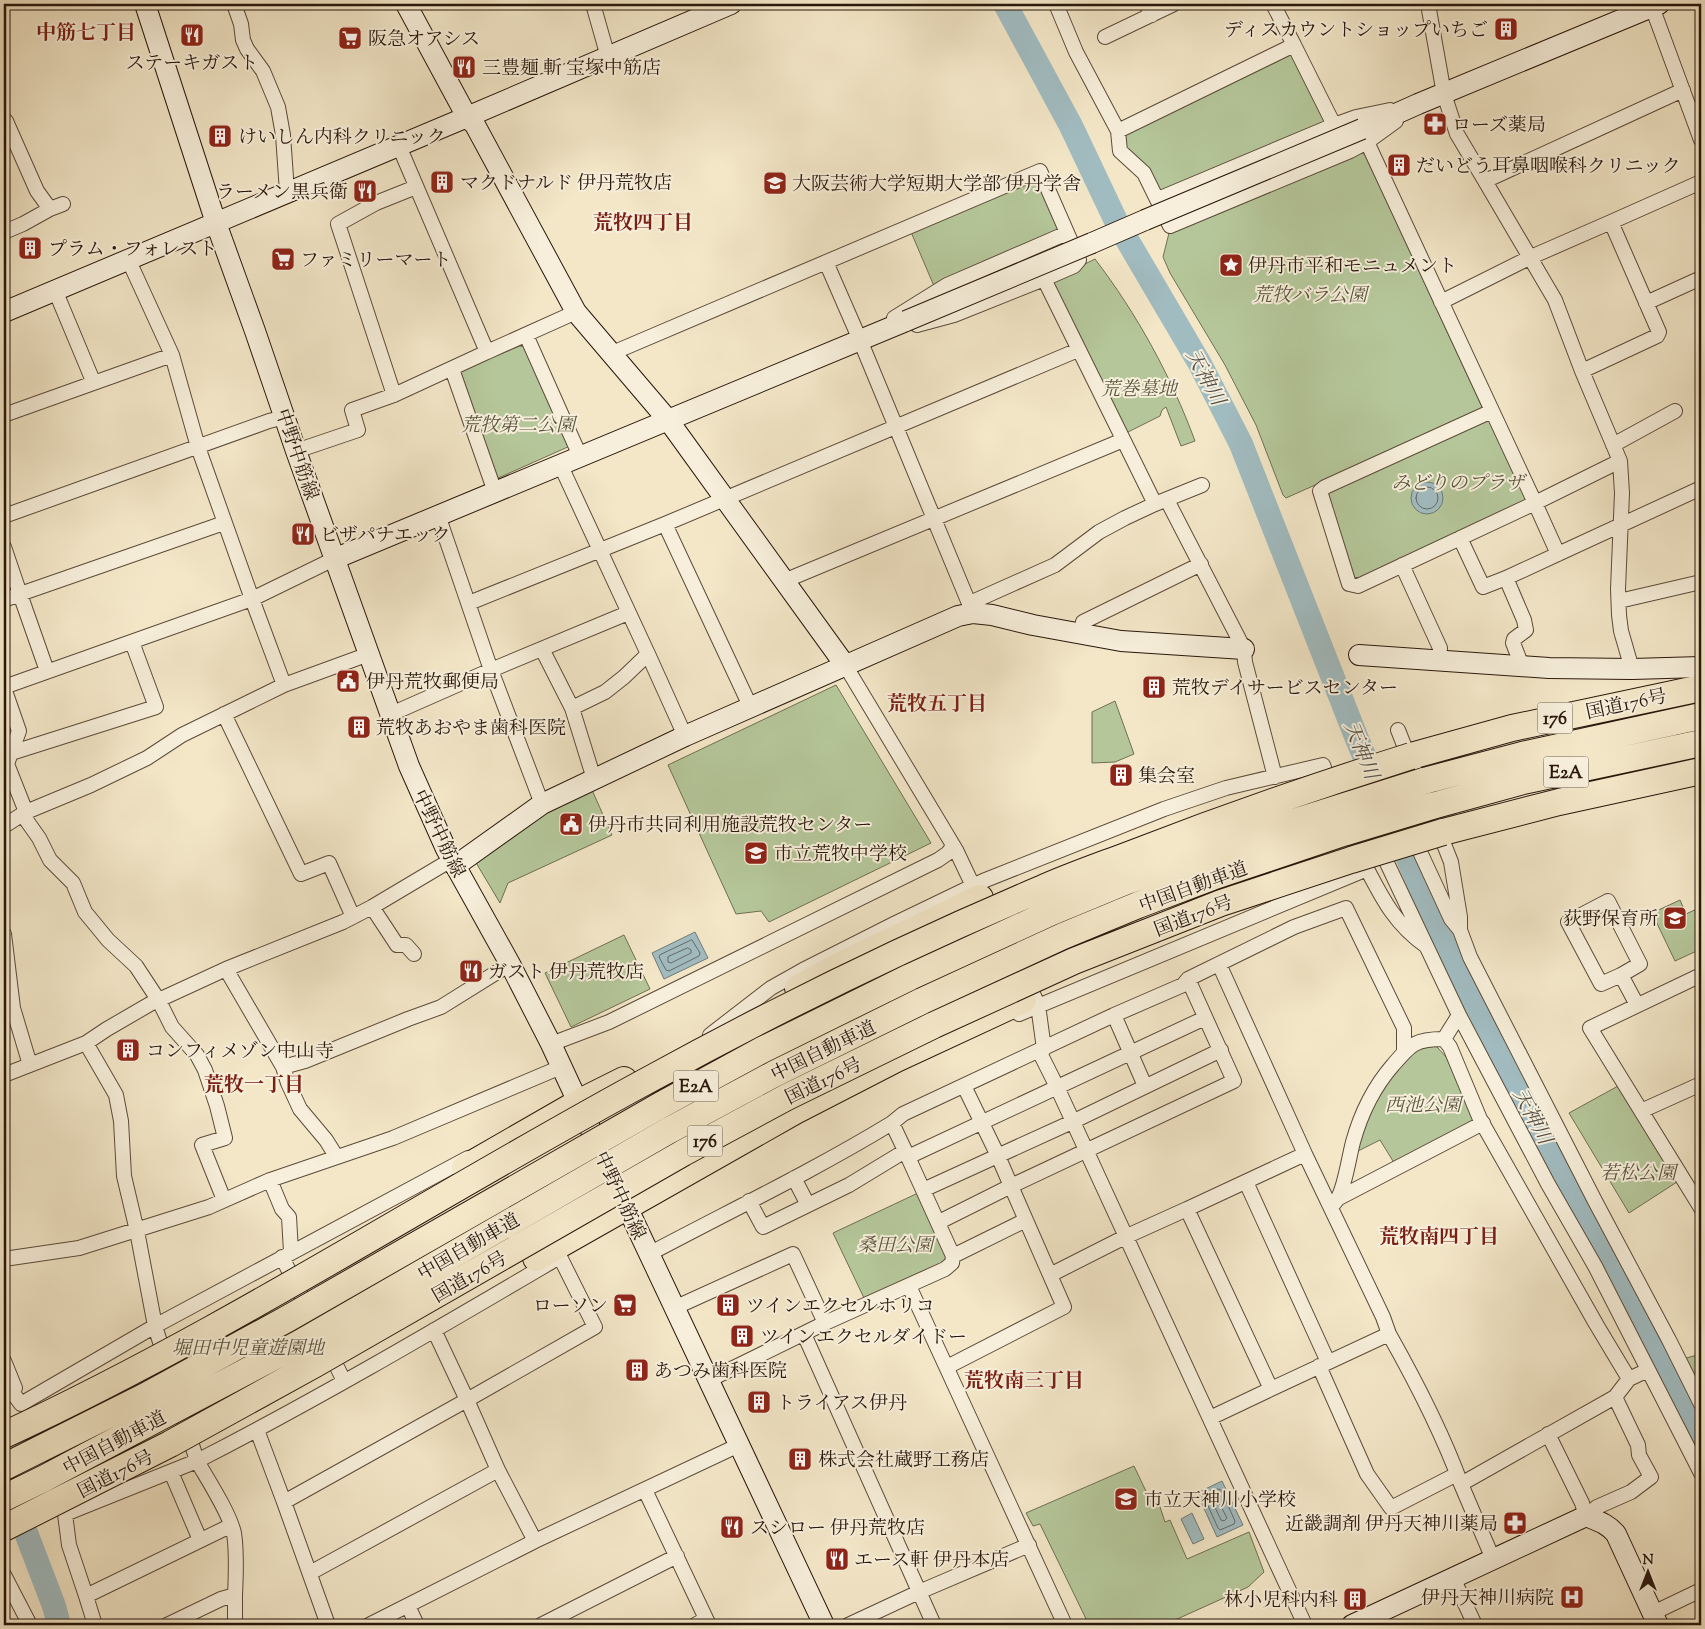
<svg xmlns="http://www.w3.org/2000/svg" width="1705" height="1629" font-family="'Sorts Mill Goudy','Noto Serif JP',serif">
<rect width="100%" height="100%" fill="#f3e7c8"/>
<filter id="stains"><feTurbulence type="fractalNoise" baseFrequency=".004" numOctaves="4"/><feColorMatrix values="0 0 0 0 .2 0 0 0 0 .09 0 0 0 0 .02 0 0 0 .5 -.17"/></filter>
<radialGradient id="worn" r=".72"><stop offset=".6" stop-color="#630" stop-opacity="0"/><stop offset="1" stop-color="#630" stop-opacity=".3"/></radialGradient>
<path fill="#b5c79a" stroke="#6f6f52" d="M1287,53L1292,54L1325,119L1324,125L1165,192L1156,191L1122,149V135Z
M1360,153L1365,154L1482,407L1479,412L1286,498L1283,495L1256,425L1225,365L1170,273L1163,257L1169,233Z
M1037,179L1060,233L934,286L911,232Z
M1095,259C1137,314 1171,376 1195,441L1181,446L1166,407L1162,410L1160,416L1126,433L1052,284L1053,280Z
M520,346L526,347L570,446L496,479L458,375L461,370Z
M1490,418L1526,496L1524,503L1359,579L1352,576L1326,495L1328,490Z
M836,685L931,843L769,922L761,911L736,914L668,765Z
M1115,701L1134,754L1115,762L1092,763V712Z
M592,790L612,835L508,883L500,903L475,861L542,811Z
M1680,900L1686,914L1701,907V938L1697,940L1701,949L1675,961L1652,913Z
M624,935L650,989L571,1027L545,973Z
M1429,1044L1437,1047L1448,1059L1478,1123L1396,1166L1380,1140L1358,1151L1368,1110L1376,1094L1420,1046Z
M1618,1086L1677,1182L1629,1213L1569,1113Z
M918,1193L946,1256L944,1263L865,1300L833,1233Z
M1701,1354V1406L1679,1360Z
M1134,1466L1153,1506L1159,1504L1165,1522L1170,1520L1187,1559L1249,1532L1264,1572L1248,1587L1164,1625H1089L1040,1524L1033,1526L1026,1513Z"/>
<path fill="#a1bcc1" stroke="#717a78" d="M1411 498a16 16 0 1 1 32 0a16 16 0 1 1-32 0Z
M695,932L708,958L664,979L652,953Z
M1222,1481L1243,1525L1217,1537L1197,1493Z
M1192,1513L1204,1539L1193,1544L1181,1519Z"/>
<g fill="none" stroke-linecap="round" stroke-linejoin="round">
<path stroke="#656a66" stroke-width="1" d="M1416 498a11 11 0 1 1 22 0a11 11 0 1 1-22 0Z
M692,940L700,953L699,956L669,971L666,970L659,957L660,955Z
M688,948L691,950V953L671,963L668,962V957Z
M1218,1489L1221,1490L1235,1521L1234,1524L1220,1530L1218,1528L1204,1497L1205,1495Z
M1216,1497L1227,1518L1224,1521L1221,1520L1212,1501L1213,1498Z"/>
<path stroke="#a1bcc1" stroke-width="24" d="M1005,4L1071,126L1116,221L1200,364L1241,444L1357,739L1451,960L1701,1439
M4,1475L54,1606L59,1625"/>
<g stroke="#5c4b3a" stroke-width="16">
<path id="street" d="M234,4L241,24L243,40L247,49L263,71L278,107L283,135L287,192
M593,4L608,57
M1056,4L1076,52L1118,131L1120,151L1144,173L1170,226L1350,151L1367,142L1396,121
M1146,4L1152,15
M1273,4L1294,45
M1428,4L1444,94L1457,134L1485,181
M1651,4L1701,140
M1105,37L1174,4
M1118,131L1294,45L1334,125L1356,117L1390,110
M1367,142L1535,503L1620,461
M399,146L487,352L576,312
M1158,199L1334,125
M50,209L63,204
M1611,222L1701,182
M4,232L23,224L50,209L37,191L6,121
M129,261L172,355L198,447L252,599L284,685
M826,262L860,340L973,613
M1044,279L1123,439
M55,290L93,381
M1441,302L1531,257L1611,222L1659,332L1657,336L1582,371L1620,461L1622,493L1618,589L1619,615L1621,631L1632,669
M1646,303L1701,278
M894,318L947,285L1067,233
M526,335L580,456
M610,354L1040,171L1079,260L1074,266L1044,279L954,315L917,325
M452,369L495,492
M1582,371L1555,300L1485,181L1683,90
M394,395L338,224L376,203L416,187
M1492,411L1325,487L1320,491L1349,584L1358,586L1535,503L1558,554L1701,488
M4,415L172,355
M1613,445L1675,411
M296,451L358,430L352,410L394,395L487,352
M560,464L648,654
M1167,500L1244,649L1245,662L1275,777
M438,515L491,670L542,804
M4,516L269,421L285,417
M665,524L751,708
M1460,538L1483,587L1506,578L1558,554
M4,547L20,594L224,523
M1402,565L1440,648L1439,660
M1506,578L1524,620L1526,630L1514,639L1513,643L1522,666
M784,581L1116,443L1123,439L1155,504L1202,485
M4,600L20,594L47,671
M1619,601L1701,582
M469,603L665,524L1078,350
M970,603L1055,565L1099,532L1125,518L1155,504
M1080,634L1083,622L1201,564
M542,649L572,708L594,779
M845,665L956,850L973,886
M4,687L252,599L334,559
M4,688L19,731L7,764L26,812
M572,708L605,692L624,677L648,654L685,736
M224,714L301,874L329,863L353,917
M391,714L491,670L628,613
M1398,730L1421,788
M11,753L156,707L132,642
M22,814L39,838L50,860L73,883L85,912L108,940L136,966L159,1001L172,1027L197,1055L205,1070L217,1106L225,1138L202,1145L224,1200
M4,826L26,812L91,785L147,758L182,735L284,685L369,654
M1438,829L1451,862L1460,917V930L1470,957L1595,1201L1669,1340L1701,1404
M1421,854L1451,919L1460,930
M1387,863L1459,1015L1548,1184L1595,1266L1701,1473
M1367,869C1383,900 1396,925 1426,946
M372,907L397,945H406L414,954
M4,934L13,1008L30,1065
M1015,953L1038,1005L1044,1049
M1219,964L1305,1154
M226,969L283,1067
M1621,975L1640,964L1608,901L1568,922L1601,984L1621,975L1637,1005
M1701,975L1590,1028L1701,1208
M1019,1014L1367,869L1349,826
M1114,1015L1145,1086
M1205,1018L908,1157L892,1123L903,1114L1114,1015L1183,985L1188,979L1294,927L1346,908L1404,1028V1051
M710,1035L771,988L803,970L894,924L983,881L1164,809L1226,788L1323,765L1331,786
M1444,1039L1459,1015
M86,1043L116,1095L121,1121L124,1176L137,1231L155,1326L197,1461L65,1514L69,1545L86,1596
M551,1044L609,1022L938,860L948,853L953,846
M1039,1051L1057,1087L1305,1625
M4,1075L86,1043L107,1029L150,1004L226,969L343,922L372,907L451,860
M1641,1111L1701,1084
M336,1156L326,1140L300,1109L288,1083L283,1067L305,1061L408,1019L441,1007L510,964
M794,1178L808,1205
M270,1180L282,1209L289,1217L291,1252
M1246,1182L1328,1362
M923,1190L1072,1122L1221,1050
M1339,1198L1483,1123
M749,1201L763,1227L849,1185L905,1151
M1331,1207C1333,1204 1337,1201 1338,1198C1345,1186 1349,1157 1353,1142C1361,1113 1373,1088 1393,1065C1411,1044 1415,1039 1444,1039L1450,1047L1480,1119L1596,1324L1629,1379
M939,1222L1011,1186L998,1156L964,1086
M649,1254C730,1211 813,1171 892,1123
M953,1256L1026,1220
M282,1257L344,1381
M4,1259L79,1248L209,1207L270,1180L393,1138L561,1067
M1050,1275L1125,1237L1187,1209
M909,1286L1065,1625
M674,1308L793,1254L825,1323
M434,1330L467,1400L595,1327L560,1257
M804,1334L934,1625
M4,1361L15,1388
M1319,1366L1367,1474L1391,1508L1457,1474
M947,1367L1064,1307L1011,1186L1234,1081L1188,979
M709,1380L825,1323L945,1269L952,1263L953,1256L908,1157
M4,1381L21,1404L155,1326L468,1158
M1271,1389L1389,1334C1416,1382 1442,1432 1461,1484L1615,1397
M1210,1418L1271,1389L1187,1209L1305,1154L1383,1317L1389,1334
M257,1430L284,1502L467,1400L498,1470L535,1541
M1548,1434L1582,1503L1586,1516L1597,1507L1631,1492L1651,1477L1639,1455L1638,1445L1615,1397L1629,1379L1648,1370
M171,1472L200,1540
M1461,1484L1493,1559
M645,1490L709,1625
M284,1502L328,1625
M310,1573L498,1470
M4,1575L30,1625
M1453,1578L1475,1625
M408,1606L417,1625
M1653,1613L1701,1590
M95,1625L86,1596L230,1526
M167,1625L221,1599L235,1595C236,1575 237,1553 234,1533C229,1512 208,1480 197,1461C318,1399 435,1330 551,1262
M235,1625V1595
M369,1625L535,1541L739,1445
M541,1625L677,1556
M695,1625L706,1619
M848,1625L919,1592L1029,1545"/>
</g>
<g stroke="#29170b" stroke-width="22">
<path id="secondary" d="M145,4L216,223L255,331L296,451L409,766L446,849L510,964L551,1044L602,1154
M406,4L467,117L475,125L576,312L668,420L845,665
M1362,129L1418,104L1659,4
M1092,243L1145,220
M4,312L467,117L731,4
M334,559L906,321
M1359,655L1549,668L1632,669L1701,667
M455,866L542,804L685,736L958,616L973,613L992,615L1033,625L1121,641L1244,649
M621,1194L824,1625
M1352,1625L1586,1516C1598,1521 1608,1524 1616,1534L1658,1625"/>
</g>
<g stroke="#29170b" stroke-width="28">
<path id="highway" d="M1411,756L1512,728L1701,688
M1424,781L1522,755L1701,716
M1432,806L1523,781L1701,743
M1443,832L1559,802L1701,771
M798,988L841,965L980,898
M465,1168L578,1103L624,1080
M536,1258L795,1111L896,1059L1023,1000"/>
</g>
<use href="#street" stroke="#f7efdb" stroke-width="14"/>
<use href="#secondary" stroke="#f7efdb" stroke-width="20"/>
<use href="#highway" stroke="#f3e7c8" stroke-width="26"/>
<g stroke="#29170b" stroke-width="22" stroke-linecap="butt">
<path id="secondary-bridge" d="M1145,220L1362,129
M906,321L1092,243"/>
</g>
<g stroke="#29170b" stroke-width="28" stroke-linecap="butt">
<path id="highway-bridge" d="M4,1435C228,1331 435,1195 652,1078C778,1009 908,945 1041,889C1072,875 1105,864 1136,852C1227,817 1319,785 1411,756
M4,1467L144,1397L287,1319L661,1105L762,1050L910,977L1052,912L1127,881L1282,826L1424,781
M4,1498L43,1479L300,1343L668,1131L774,1074L922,1001L1063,936L1138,905L1212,877L1343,833L1432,806
M4,1528L170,1444L315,1364L683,1153L787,1097L934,1025L1074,961L1221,903L1351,860L1443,832"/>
</g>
<use href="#secondary-bridge" stroke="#f7efdb" stroke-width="20"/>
<use href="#highway-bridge" stroke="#f3e7c8" stroke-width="26"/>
</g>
<defs>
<g id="building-square" transform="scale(1.25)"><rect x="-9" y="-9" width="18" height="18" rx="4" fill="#8f2418" stroke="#f7efdb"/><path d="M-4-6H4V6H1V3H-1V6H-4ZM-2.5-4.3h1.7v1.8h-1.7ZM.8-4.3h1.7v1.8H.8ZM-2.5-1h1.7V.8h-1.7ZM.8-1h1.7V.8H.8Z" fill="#fff"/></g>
<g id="restaurant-square" transform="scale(1.25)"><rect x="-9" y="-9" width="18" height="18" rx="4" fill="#8f2418" stroke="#f7efdb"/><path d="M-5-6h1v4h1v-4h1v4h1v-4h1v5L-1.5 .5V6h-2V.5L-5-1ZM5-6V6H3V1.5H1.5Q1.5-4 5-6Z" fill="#fff"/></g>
<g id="supermarket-square" transform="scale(1.25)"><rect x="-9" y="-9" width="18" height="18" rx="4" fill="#8f2418" stroke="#f7efdb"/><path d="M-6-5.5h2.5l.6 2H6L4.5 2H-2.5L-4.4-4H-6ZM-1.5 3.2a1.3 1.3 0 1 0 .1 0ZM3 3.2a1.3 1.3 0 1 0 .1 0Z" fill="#fff"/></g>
<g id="pharmacy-square" transform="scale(1.25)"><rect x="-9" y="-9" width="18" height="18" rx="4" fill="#8f2418" stroke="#f7efdb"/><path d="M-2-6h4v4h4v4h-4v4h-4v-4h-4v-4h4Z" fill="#fff"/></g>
<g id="university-square" transform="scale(1.25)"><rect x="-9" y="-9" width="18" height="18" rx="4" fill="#8f2418" stroke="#f7efdb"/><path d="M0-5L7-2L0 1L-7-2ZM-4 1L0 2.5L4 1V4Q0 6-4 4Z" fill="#fff"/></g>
<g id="sight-square" transform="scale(1.25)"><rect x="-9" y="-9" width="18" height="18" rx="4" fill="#8f2418" stroke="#f7efdb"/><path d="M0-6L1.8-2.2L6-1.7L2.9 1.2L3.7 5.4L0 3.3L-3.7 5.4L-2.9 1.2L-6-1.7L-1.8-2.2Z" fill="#fff"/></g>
<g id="civic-square" transform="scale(1.25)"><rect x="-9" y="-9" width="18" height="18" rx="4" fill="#8f2418" stroke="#f7efdb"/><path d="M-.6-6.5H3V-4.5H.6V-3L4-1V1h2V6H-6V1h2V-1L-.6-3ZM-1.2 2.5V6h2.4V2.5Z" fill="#fff"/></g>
<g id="school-square" transform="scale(1.25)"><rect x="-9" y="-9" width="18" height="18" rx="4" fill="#8f2418" stroke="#f7efdb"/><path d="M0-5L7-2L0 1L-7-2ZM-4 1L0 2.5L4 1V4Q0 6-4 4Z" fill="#fff"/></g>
<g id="hospital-square" transform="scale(1.25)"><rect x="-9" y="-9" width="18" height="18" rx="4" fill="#8f2418" stroke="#f7efdb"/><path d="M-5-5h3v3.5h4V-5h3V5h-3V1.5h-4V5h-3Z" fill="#fff"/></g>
</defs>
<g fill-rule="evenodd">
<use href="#building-square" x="1506" y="29"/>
<use href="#restaurant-square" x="192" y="35"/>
<use href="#supermarket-square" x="350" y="38"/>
<use href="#restaurant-square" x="464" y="67"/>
<use href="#pharmacy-square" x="1435" y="124"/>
<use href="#building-square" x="220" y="136"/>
<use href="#building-square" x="1399" y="165"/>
<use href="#building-square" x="442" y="182"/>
<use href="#university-square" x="775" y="183"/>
<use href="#restaurant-square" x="365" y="191"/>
<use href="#building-square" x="30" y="248"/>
<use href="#supermarket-square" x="283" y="259"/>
<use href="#sight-square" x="1231" y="265"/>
<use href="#restaurant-square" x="303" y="534"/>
<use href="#civic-square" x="348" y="681"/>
<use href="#building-square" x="1154" y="687"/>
<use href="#building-square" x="359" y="727"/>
<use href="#building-square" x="1121" y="775"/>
<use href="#civic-square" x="571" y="824"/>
<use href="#school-square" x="756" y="853"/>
<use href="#school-square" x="1675" y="918"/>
<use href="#restaurant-square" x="471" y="971"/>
<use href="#building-square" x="128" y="1050"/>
<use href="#supermarket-square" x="625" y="1305"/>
<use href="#building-square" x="728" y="1305"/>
<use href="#building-square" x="742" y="1336"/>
<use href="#building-square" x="637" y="1370"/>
<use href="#building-square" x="759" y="1402"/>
<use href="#building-square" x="800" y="1459"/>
<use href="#school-square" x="1126" y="1499"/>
<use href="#pharmacy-square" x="1515" y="1523"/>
<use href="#restaurant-square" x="732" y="1527"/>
<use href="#restaurant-square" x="837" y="1559"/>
<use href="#hospital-square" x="1572" y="1597"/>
<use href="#building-square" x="1355" y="1599"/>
</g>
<g text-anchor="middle" stroke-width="4" stroke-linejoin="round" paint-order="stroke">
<g fill="#f7efdb" stroke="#675849" stroke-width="1">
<rect x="1537.5" y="702.5" width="35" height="31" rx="4"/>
<rect x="1543.5" y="756.5" width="45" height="31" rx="4"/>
<rect x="673.5" y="1070.5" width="45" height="31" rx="4"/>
<rect x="687.5" y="1125.5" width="35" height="31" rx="4"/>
</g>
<g font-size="18" font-weight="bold" fill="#29170b">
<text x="1555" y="724">176</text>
<text x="1566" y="778">E2A</text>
<text x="696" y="1092">E2A</text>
<text x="705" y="1147">176</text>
</g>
<g font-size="19" fill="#29170b" stroke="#f7efdb" text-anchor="start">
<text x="1488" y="36" text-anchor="end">ディスカウントショップいちご</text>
<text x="368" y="45">阪急オアシス</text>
<text x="192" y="69" text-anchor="middle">ステーキガスト</text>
<text x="482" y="74">三豊麺 斬 宝塚中筋店</text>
<text x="1452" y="131">ローズ薬局</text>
<text x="238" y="143">けいしん内科クリニック</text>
<text x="1416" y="172">だいどう耳鼻咽喉科クリニック</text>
<text x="460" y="189">マクドナルド 伊丹荒牧店</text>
<text x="792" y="190">大阪芸術大学短期大学部 伊丹学舎</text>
<text x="348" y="198" text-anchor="end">ラーメン黒兵衛</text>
<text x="48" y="255">プラム・フォレスト</text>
<text x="300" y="266">ファミリーマート</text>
<text x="1248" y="272">伊丹市平和モニュメント</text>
<text x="320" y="541">ビザパナエック</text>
<text x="366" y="688">伊丹荒牧郵便局</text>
<text x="1172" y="694">荒牧デイサービスセンター</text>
<text x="376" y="734">荒牧あおやま歯科医院</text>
<text x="1138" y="782">集会室</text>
<text x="588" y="831">伊丹市共同利用施設荒牧センター</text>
<text x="774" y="860">市立荒牧中学校</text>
<text x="1658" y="925" text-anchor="end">荻野保育所</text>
<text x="488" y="978">ガスト 伊丹荒牧店</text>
<text x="146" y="1057">コンフィメゾン中山寺</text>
<text x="608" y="1312" text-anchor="end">ローソン</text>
<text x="746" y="1312">ツインエクセルホリコ</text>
<text x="760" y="1343">ツインエクセルダイドー</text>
<text x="654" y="1377">あつみ歯科医院</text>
<text x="776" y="1409">トライアス伊丹</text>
<text x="818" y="1466">株式会社蔵野工務店</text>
<text x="1144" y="1506">市立天神川小学校</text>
<text x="1498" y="1530" text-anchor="end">近畿調剤 伊丹天神川薬局</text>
<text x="750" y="1534">スシロー 伊丹荒牧店</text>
<text x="854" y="1566">エース軒 伊丹本店</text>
<text x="1554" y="1604" text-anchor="end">伊丹天神川病院</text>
<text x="1338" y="1606" text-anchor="end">林小児科内科</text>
</g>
<g font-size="19" font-style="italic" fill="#5a553d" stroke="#f7efdb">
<text x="1310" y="301">荒牧バラ公園</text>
<text x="1139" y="395">荒巻墓地</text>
<text x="518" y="431">荒牧第二公園</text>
<text x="1458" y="489">みどりのプラザ</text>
<text x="1423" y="1111">西池公園</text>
<text x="1638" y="1179">若松公園</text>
<text x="895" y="1251">桑田公園</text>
<text x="248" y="1354">堀田中児童遊園地</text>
</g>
<g font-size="19" fill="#29170b" stroke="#f7efdb">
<text transform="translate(298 454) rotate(71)" y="7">中野中筋線</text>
<text transform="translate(1626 703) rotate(-12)" y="7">国道176号</text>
<text transform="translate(440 833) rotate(64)" y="7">中野中筋線</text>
<text transform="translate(1193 886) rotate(-20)" y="7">中国自動車道</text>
<text transform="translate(1193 915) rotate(-21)" y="7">国道176号</text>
<text transform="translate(823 1050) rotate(-26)" y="7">中国自動車道</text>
<text transform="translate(823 1080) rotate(-26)" y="7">国道176号</text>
<text transform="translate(621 1195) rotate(65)" y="7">中野中筋線</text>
<text transform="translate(468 1246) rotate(-30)" y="7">中国自動車道</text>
<text transform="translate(469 1276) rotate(-30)" y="7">国道176号</text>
<text transform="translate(114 1442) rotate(-28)" y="7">中国自動車道</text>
<text transform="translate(115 1473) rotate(-27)" y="7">国道176号</text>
</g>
<g font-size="20" font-weight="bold" fill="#7a1f14" stroke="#f7efdb">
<text x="86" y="39">中筋七丁目</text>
<text x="643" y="229">荒牧四丁目</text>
<text x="937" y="710">荒牧五丁目</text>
<text x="254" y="1091">荒牧一丁目</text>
<text x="1439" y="1243">荒牧南四丁目</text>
<text x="1024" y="1387">荒牧南三丁目</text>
</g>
<g font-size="20" font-style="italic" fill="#53514b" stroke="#f7efdb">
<text transform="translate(1206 377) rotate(62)" y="7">天神川</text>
<text transform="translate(1362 750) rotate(68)" y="7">天神川</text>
<text transform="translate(1533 1116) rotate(62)" y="7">天神川</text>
</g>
</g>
<rect width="1705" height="1629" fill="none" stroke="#f3e7c8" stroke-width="20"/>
<rect x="5" y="5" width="1695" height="1619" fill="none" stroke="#29170b" stroke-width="2.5"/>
<rect x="10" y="10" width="1685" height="1609" fill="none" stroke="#29170b"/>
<g transform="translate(1648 1572)" stroke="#f7efdb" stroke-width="4" paint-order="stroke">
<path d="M0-4L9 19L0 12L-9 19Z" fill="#29170b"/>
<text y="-8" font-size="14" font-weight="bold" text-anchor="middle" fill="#29170b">N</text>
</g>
<rect width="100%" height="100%" filter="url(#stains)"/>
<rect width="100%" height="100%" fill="url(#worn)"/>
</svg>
